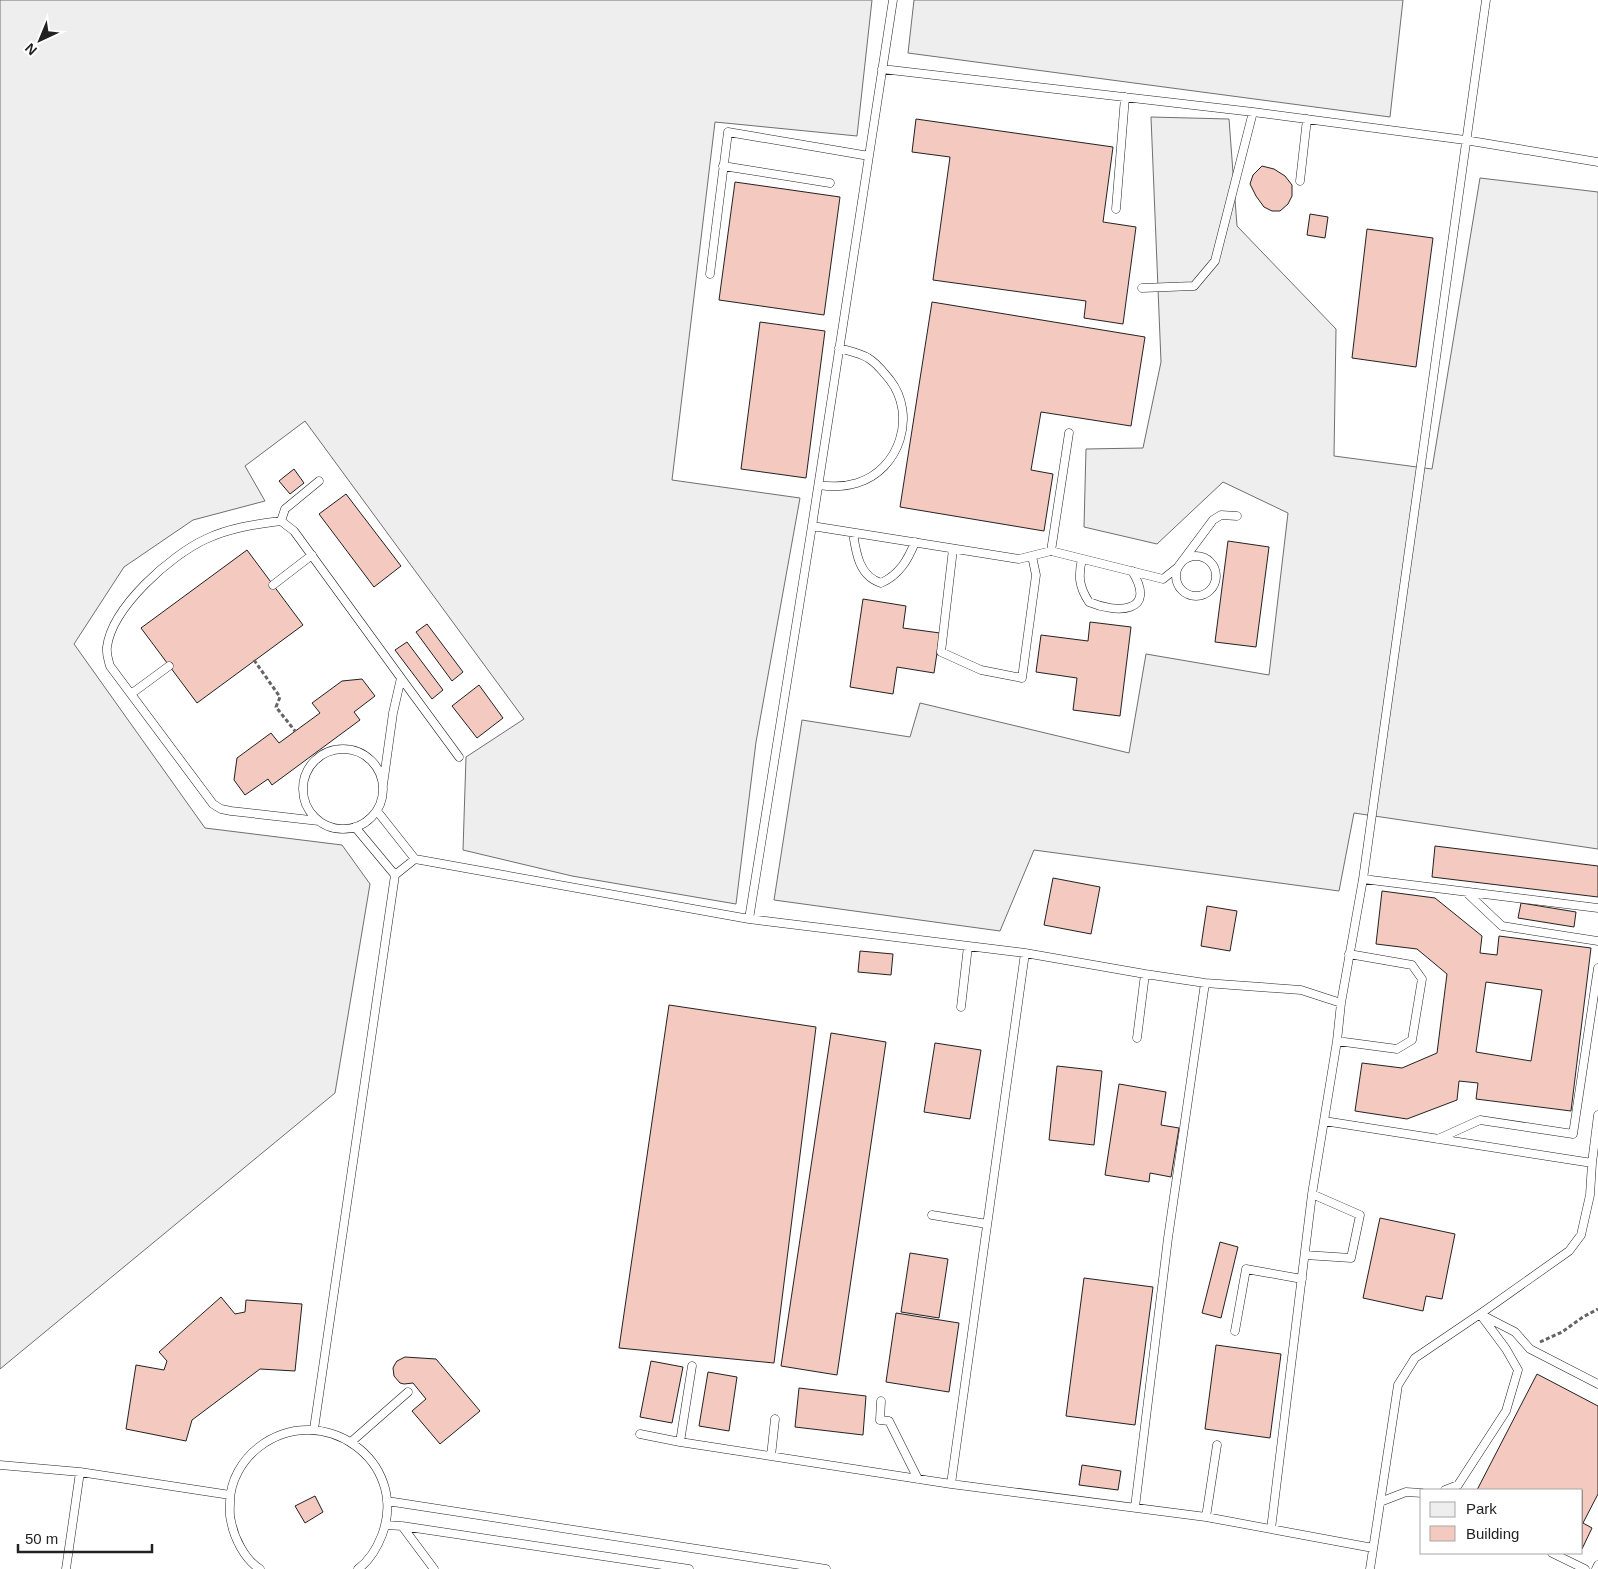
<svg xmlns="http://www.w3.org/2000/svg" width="1598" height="1569" font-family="Helvetica,sans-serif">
<rect width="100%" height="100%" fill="#fff"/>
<path fill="#eee" stroke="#6f6f6f" d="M0,0H872L857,136L715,122L672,480L800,498L756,742L736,904L572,876L463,850L466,757L524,719L305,421L245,466L265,501L193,520L124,567L74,644L205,828L342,845L370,884L335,1093L0,1369Z
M914,0H1403L1390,117L908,53Z
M1151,117L1229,119L1237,226L1336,329L1334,456L1432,469L1480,178L1598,192V849L1354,813L1339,891L1034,850L1000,931L774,900L802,720L910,737L920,703L1129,753L1146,654L1269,675L1288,513L1223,482L1157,544L1084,527L1086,449L1143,448L1161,362Z"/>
<path fill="#f3c9c0" stroke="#222" fill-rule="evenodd" d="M916,119L1113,147L1103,222L1136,227L1123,324L1084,318L1086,301L933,280L950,157L912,152Z
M1262,166L1274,169L1285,176L1292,185V196L1288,204L1280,211H1272L1264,207L1256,196L1250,184L1253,175Z
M735,182L840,197L824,315L719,300Z
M1310,214L1328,217L1325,238L1307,235Z
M1367,229L1433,238L1416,367L1352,358Z
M932,302L1145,337L1131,426L1041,412L1031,470L1053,474L1044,531L900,507Z
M760,322L825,331L806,478L741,469Z
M294,469L304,483L290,494L279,481Z
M346,494L401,566L374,587L319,514Z
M1228,541L1269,547L1256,647L1215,642Z
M247,550L303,625L197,703L141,628Z
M863,599L906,606L903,628L940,633L934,673L897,667L893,694L850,687Z
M1090,622L1131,627L1120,716L1073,710L1077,678L1036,672L1041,635L1088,641Z
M427,624L463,672L452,681L416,632Z
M407,642L443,690L432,699L395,650Z
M362,679L375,696L354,712L360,720L272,785L268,779L245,795L234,780L237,758L271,733L279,743L320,713L312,703L342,681Z
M479,685L503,718L477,738L452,706Z
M1435,846L1598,866V897L1432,877Z
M1053,878L1100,887L1091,934L1044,925Z
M1382,891L1435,898L1482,936L1480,953L1497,955L1499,936L1591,948L1571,1111L1476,1099L1478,1083L1459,1081L1457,1100L1407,1119L1355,1111L1362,1063L1402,1068L1437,1053L1447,974L1417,949L1376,944ZM1486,982L1542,990L1531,1061L1476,1052Z
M1521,903L1576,912L1574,927L1518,918Z
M1207,906L1237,911L1230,951L1201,946Z
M860,951L893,954L891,975L858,972Z
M669,1005L816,1027L774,1363L619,1348Z
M831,1033L886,1042L837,1375L781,1366Z
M935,1043L981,1050L970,1119L924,1112Z
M1057,1066L1102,1071L1094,1145L1049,1140Z
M1119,1084L1166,1092L1161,1125L1179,1128L1171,1177L1150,1173L1149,1182L1105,1175Z
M1380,1218L1455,1234L1442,1299L1426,1296L1423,1311L1363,1298Z
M1220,1242L1238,1247L1221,1318L1202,1313Z
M910,1253L948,1259L939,1318L901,1312Z
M1084,1278L1153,1287L1135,1425L1066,1416Z
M221,1297L235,1314L245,1312L246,1300L302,1304L295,1371L260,1369L192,1420L186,1441L126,1429L136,1365L164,1370L167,1361L159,1352Z
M896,1313L959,1323L949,1392L886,1382Z
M1216,1345L1281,1354L1270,1438L1205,1429Z
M405,1357L436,1359L480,1411L440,1444L412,1411L426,1399L413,1383L404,1384L400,1383L394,1376L393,1368L395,1364L397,1361Z
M651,1361L683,1367L672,1423L640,1417Z
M708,1372L737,1377L729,1431L699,1426Z
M1537,1374L1598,1406V1494L1583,1523L1592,1528L1582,1549V1490H1477Z
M799,1388L866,1396L863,1435L795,1427Z
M1082,1465L1121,1471L1118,1490L1079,1485Z
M315,1496L323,1512L305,1523L295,1506Z"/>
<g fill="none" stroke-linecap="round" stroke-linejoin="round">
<g stroke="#222" stroke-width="9">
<path id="lane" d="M882,69L1253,112L1465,140L1598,162
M723,166L830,183
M1300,181L1307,119
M1116,209L1125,97
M710,274L728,132L869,156
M1142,288L1194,286L1215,261L1253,112
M819,485C831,487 844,487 857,483C900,470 917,415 890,380C884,373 877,363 868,358C860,353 849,351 839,348
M281,521L285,509L319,481
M812,526L1019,559L1051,551L1163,579L1178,567L1213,520L1221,515L1237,516
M853,533C856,553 859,576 881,583C899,575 908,560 915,542
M953,549L941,652L981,670L1022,678L1036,575L1032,556
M1051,551L1069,433
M1176 576a20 20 0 1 1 40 0a20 20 0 1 1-40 0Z
M1082,559C1078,576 1079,587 1089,602C1117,614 1158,613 1132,571
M273,585L312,555
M401,678L459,757
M131,694L169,666
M303 789a40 40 0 1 1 80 0a40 40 0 1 1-80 0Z
M377,811L415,859
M319,821L231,811L221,809L213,804L110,666C108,659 106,654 107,647C112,607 171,555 206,539C229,528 256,524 281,521L294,531L401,678L393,713L383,785
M355,827L395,875
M1363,879L1598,908
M1466,892L1502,926L1598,941
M749,919L812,526L893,0
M961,1007L968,946
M1137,1038L1145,974
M1337,1041L1397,1049L1412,1040L1422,979L1412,965L1349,954
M1324,1121L1592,1163
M1438,1139L1480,1120L1573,1134L1598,968
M932,1215L987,1224
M1305,1255L1351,1258L1360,1215L1312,1194
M1482,1315L1515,1332L1530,1349L1598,1384
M1235,1331L1246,1269L1302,1279
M692,1366L680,1442L951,1484L1206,1517L1373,1548
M881,1401L880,1420L889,1421L918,1479
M314,1429L395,875L415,859L749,919L1025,953L1145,974L1205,983L1301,990L1341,1003
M640,1434L680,1442
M351,1442L408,1392
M771,1456L775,1419
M0,1465L80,1472L230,1495
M951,1484L1025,953
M1445,1490L1458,1485L1506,1411L1518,1370L1506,1349L1480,1314
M387,1501L826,1569
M1380,1502L1406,1492L1422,1493
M1135,1507L1168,1238L1205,983
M1206,1517L1217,1445
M386,1525L402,1526L689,1569
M402,1526L434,1569
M1271,1529L1312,1194L1337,1041L1341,1003L1363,879L1486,0
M1552,1553L1585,1569
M66,1569L80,1472
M260,1569C245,1560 234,1538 231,1521C229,1515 230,1508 230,1502C230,1481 242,1460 259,1447C322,1399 410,1461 382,1535C377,1548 369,1561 358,1569
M1370,1569L1398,1385L1415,1358L1480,1314L1569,1251L1581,1235L1590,1195L1592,1163L1598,1115
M1596,1569L1598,1565"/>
</g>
<path stroke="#646464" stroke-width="3" stroke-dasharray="4 2.5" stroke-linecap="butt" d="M254,660L280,697L276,707L295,731
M1540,1342L1562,1332L1583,1317L1598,1309"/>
<use href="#lane" stroke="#fff" stroke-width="8"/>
</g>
<rect x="1420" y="1489" width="162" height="65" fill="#ffffff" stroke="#a7a7a7"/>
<rect x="1430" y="1502" width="25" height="15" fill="#eeeeee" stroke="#a7a7a7"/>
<text x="1466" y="1514" font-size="15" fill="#222222">Park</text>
<rect x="1430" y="1526" width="25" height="15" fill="#f3c9c0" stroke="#a7a7a7"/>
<text x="1466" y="1539" font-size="15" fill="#222222">Building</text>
<g transform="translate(40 40) rotate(224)" stroke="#ffffff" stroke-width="4" paint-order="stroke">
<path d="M0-4L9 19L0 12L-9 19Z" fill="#222222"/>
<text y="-8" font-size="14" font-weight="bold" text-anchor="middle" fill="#222222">N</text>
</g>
<path d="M18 1544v8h134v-8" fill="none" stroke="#222222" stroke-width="2.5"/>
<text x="25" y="1544" font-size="15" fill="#222222" stroke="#ffffff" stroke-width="4" paint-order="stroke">50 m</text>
</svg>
